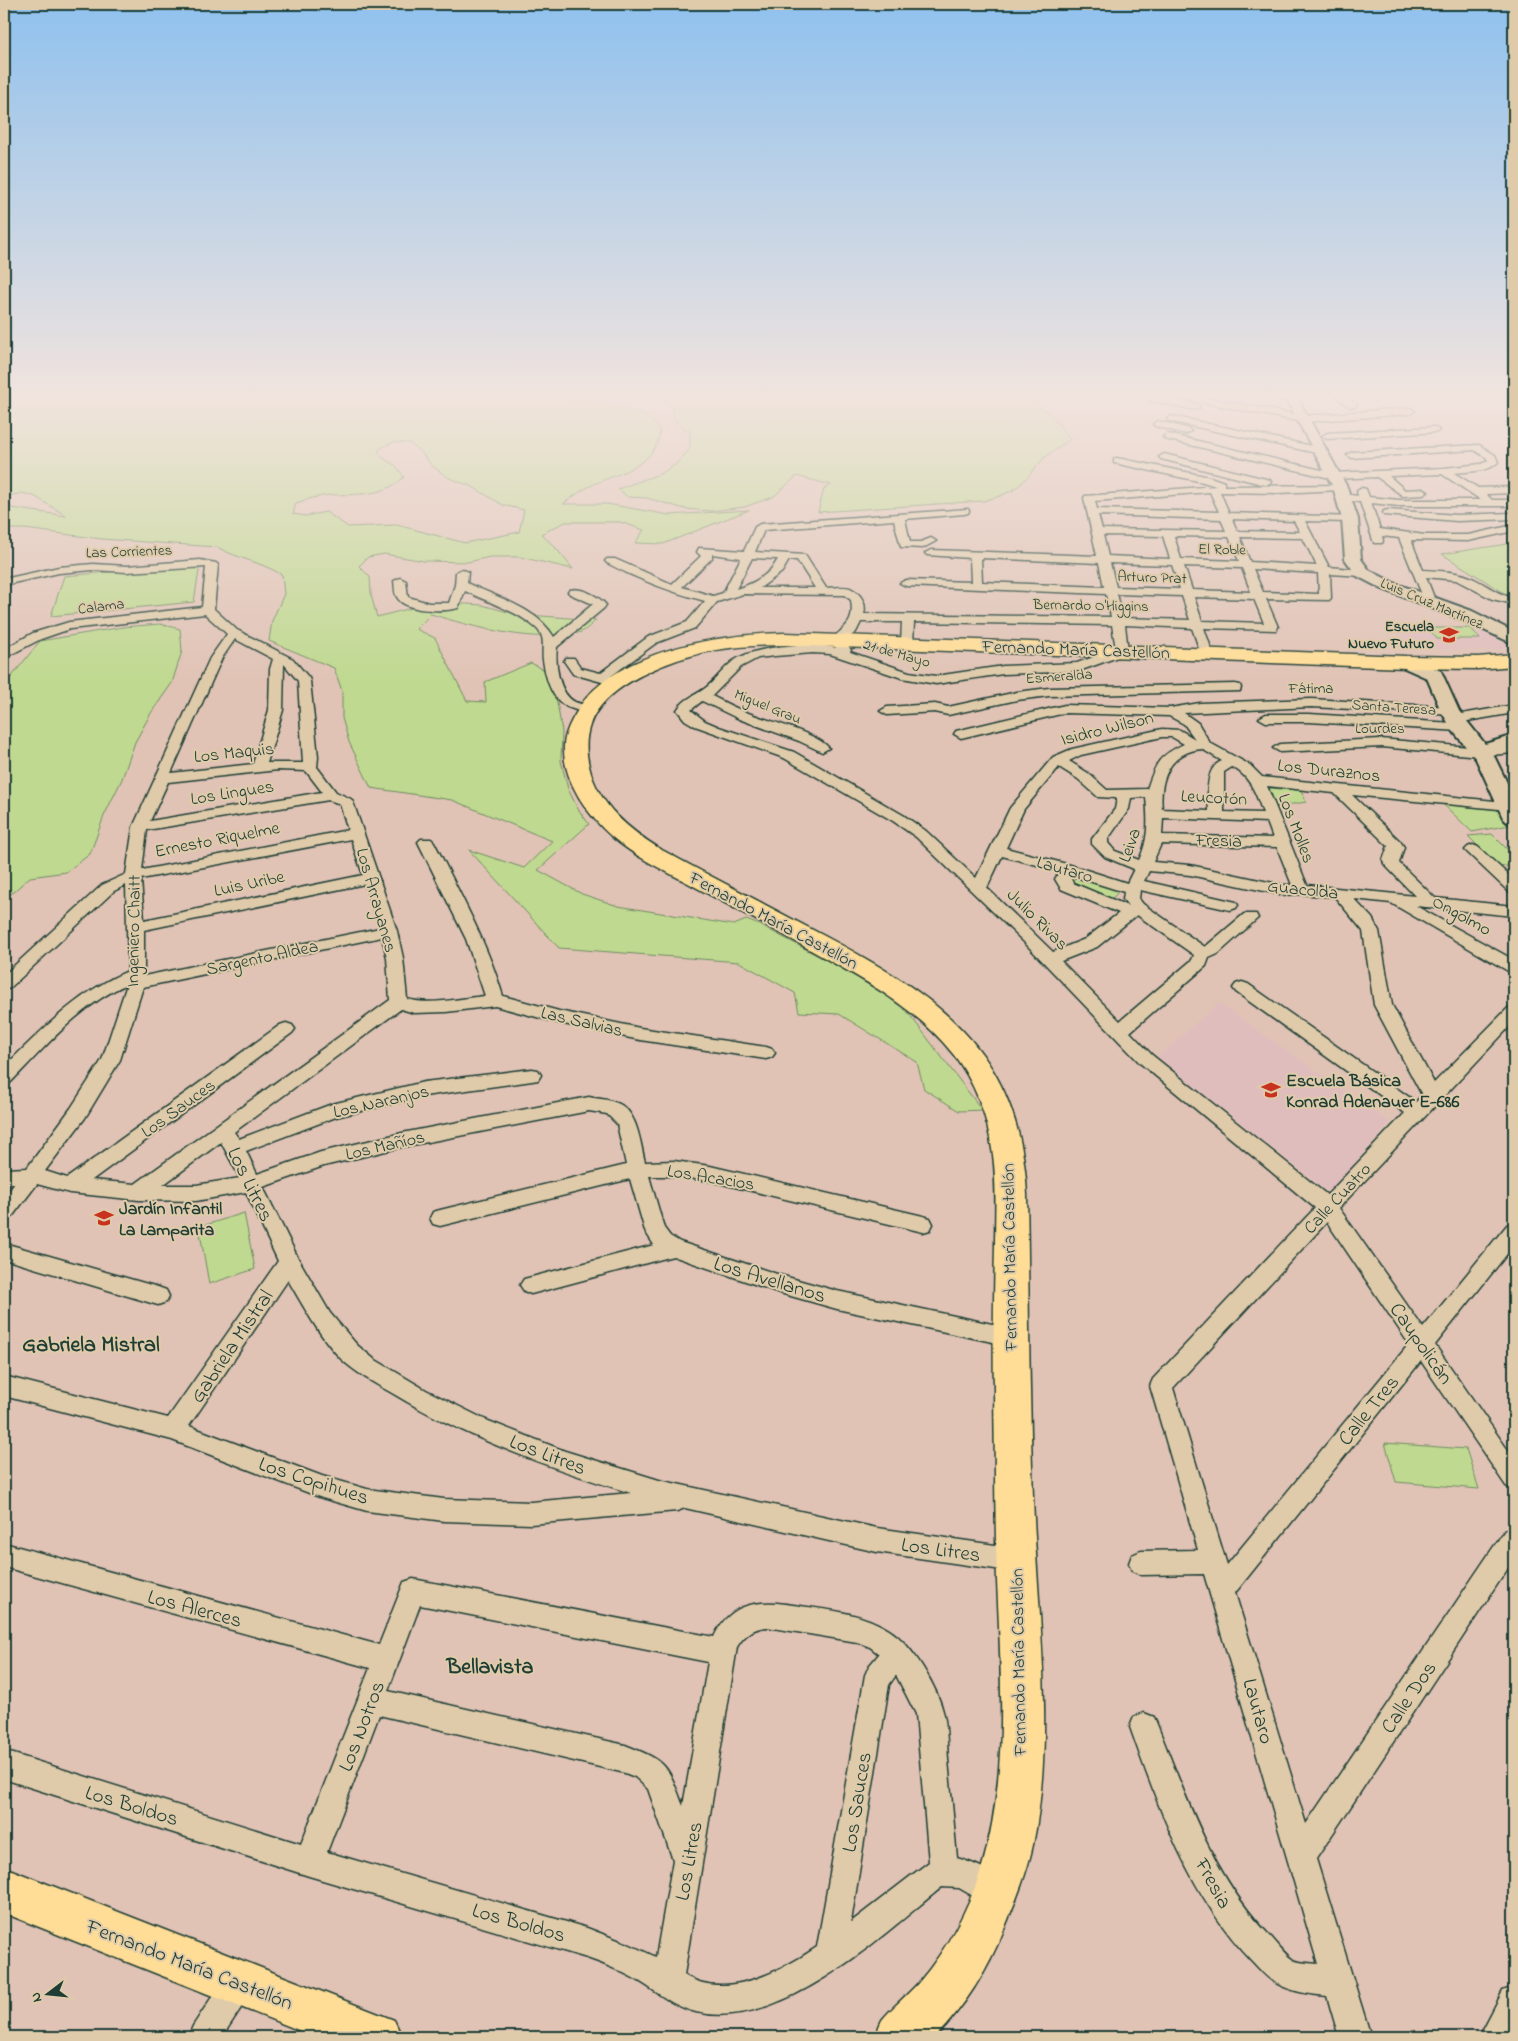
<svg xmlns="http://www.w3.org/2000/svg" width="1518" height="2041" font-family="'Indie Flower',sans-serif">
<rect width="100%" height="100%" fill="#e0c3b5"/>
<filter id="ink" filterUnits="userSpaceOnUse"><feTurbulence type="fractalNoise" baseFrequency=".02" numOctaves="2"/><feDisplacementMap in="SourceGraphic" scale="10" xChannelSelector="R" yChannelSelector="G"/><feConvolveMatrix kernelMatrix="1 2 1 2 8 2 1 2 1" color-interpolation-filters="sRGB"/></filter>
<g filter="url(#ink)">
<path fill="#e0bdbd" d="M1397,627H1481L1513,643V648L1486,651L1406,647Z
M1219,1003L1390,1123L1330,1191L1324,1189L1158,1057Z"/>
<path fill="#bfd990" stroke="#6f8b62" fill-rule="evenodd" d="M4,396H563L570,403C592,401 635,407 652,421C655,423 657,427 660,430C657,468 615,473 588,487C580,491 570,499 563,504H607L669,515L749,510L663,544L635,543L644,530L620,522H565L541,534L555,547L573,569L520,557H490L468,562L424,561L384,554L368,557L359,566L370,577L371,595L377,617L435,602L482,605L515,614L596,620C592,624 586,630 581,632C540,645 472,627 431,614L416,629L435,638L467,701L486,702L485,682L531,663L552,674L562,731L561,761L568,789L578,809L589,824L538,870L582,894L618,906L734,925L746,920L760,925L849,972L903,1006L982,1110L959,1111L924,1089L917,1062L839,1014L799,1012L795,993L739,962L559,948L469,850L524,868L552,841L452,800L371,788L349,742L342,718V691L334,668L269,641L272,621L284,594L282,575C262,562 238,559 217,547L102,539L25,529H4V507L67,516L34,496L22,493L4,497ZM393,442L409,443L421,452L431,465L449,478L471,486L503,505L524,510L519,532L465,543L397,525L348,527L326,512L305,516L293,514L296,503C307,499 319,496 330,495C357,494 384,497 404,477L396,466L383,458L378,450Z
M635,396H1025L1052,416L1070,439L1044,458L1023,482L1013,490L1000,496L983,501L818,512L824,489L831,485L797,476L773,497L744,507L711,511L685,509L647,498L628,497L618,489L662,473L675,465L690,449V431C680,427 672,420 673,409L665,401Z
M1514,543V593L1506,594L1442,554Z
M200,564L194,602L51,616L64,576Z
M160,624L180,629L182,651L172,683L151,713L135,742L122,779L104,816L90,854L66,872L30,877L4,900V686L40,641L123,627Z
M1428,628H1471L1480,639H1437Z
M1267,788L1301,790L1306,802L1274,807Z
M1443,804L1503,810L1510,825L1472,832Z
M1492,834L1514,856V865L1499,867L1468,836Z
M1072,877L1119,891L1110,901L1067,884Z
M244,1213L255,1269L209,1284L199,1227Z
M1385,1443L1466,1449L1479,1489L1396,1482Z"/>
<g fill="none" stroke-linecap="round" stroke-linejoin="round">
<g stroke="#1f3d34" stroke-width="3">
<path id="street" d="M1149,396L1195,404L1200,407L1195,410L1152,401L1149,400Z
M1179,396H1197L1303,416L1410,408L1415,411L1410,414L1303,422L1183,399Z
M1271,396H1290L1296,399L1292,402L1272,398Z
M1336,396H1346L1357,405L1355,407H1349Z
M1172,416L1321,448L1326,451L1321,454L1169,421L1167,419Z
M1158,421L1189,429L1191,431L1186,434L1155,426L1153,424Z
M1434,427L1439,430L1437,432L1327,439L1322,436L1327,433Z
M1168,434L1334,473L1444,468L1481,464L1488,461L1487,458L1474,450L1352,458L1347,455L1352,452L1479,445L1495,455L1498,462C1487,473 1468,471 1454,473L1478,488L1514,487V493L1486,494L1492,500H1514V506H1399L1371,503L1380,529L1425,535H1468L1514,525V531L1468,541L1411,540L1423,570C1439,571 1455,571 1470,577C1486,584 1498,595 1514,598V604L1492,599L1456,580L1426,577L1435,600L1429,604L1425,602L1399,538L1382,536L1383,541L1382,543H1374L1360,502L1343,500L1338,497L1343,494L1358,496L1357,491L1362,488L1366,489L1369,497L1399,500H1481L1442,474L1389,476L1405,490L1423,489L1428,492L1423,495L1403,496L1377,477L1334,479L1165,439L1163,437Z
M1164,454L1270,480L1271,482L1266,485L1161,459L1159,457Z
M1117,458L1210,477L1224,482V486L1344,485V489L1340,490L1278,493L1220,492L1229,513L1354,517L1355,519L1350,522L1305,521L1329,567L1363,570L1369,573L1363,576L1330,574L1331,598L1329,600L1266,599L1278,627L1276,630L1204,628L1213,654L1207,658L1201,654L1192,628L1125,625L1128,651L1126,654L1079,671L1003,674L936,684L902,678L830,654L813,653L775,656L758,658L741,667L712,696C724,702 737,709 751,714C769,721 818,734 829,748L822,752L799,741L739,719L702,701L691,710L705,721L719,727L794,752L903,815L926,831L976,878L1010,808L1053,757L1072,749L1162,729L1180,730L1195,739L1184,724L1169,716L1065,713L961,738L954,734L956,731L1065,705L1170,708L1200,703L1311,699L1450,707L1457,711L1455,714L1311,707L1184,713L1198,723L1210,743L1250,765L1262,777L1514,803V809L1509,810L1352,795L1400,841L1404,847L1399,863L1435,898L1514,906V916L1416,906L1514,960V972L1508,971L1391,903L1354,899L1372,918L1379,931L1392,1005L1434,1083L1508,1008L1514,1006V1022L1339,1208L1423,1328L1507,1225L1514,1223V1245L1435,1345L1514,1459V1489L1506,1486L1421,1361L1235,1593L1306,1824L1505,1530L1514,1527V1559L1316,1859L1371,2037H1339L1327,1996C1310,1994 1291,1992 1276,1983C1266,1978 1258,1967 1251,1960C1190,1896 1159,1809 1130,1727L1134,1717L1144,1713L1154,1717C1186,1795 1211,1876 1271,1937C1278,1944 1286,1957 1295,1961C1302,1963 1311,1963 1318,1964L1204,1574L1141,1575L1132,1571L1129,1563L1132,1555L1141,1551L1198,1550L1150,1386L1153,1379L1315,1208L1140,1063L1025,943L916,837L893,821L784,758L695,726L685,720L677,710C684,699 694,696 704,689C714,682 722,670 732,662C752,646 812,641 836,648L831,641C844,625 855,626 851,600L844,595L743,594L717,602L695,628L656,643L611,676L622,682L616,686L573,674L564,661L566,658H574L581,668L600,673L648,637L687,622L705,601C671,592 639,580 607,563L605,561L607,559H615L672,584L701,556L697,552L699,548L744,551L755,527L760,524L968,509L969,511L968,513L964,514L905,519L910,542H921L931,538L936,541L923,548L901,547L894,520L764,530L755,552L805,555L826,588C833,588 844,586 850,588C861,593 867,604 864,614L1111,617L1106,594L906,586L900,583L906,580L971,582L970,558L927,555L925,553L931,550L1097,556L1084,498L1085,496L1216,486L1203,482L1114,463V459ZM1210,492L1219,512L1097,509L1095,501ZM1098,515L1221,519L1226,531L1102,529ZM1232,519L1294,521L1300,532L1237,531ZM1103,535L1163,536L1170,559L1108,556ZM1174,536L1229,537L1239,561L1181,559ZM1240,537L1303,538L1317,566L1250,562ZM712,554L741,558L723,593L713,596L682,587L712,558ZM752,558L778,559C770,575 753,584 736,589ZM981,558L1099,563L1104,587L982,582ZM789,560H797L815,588H760L782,572ZM1110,563L1172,565L1180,589L1116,587ZM1184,566L1242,568L1251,592L1192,590ZM1253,569L1318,573L1319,594L1263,592ZM1117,594L1182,596L1190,620L1123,618ZM1194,597L1254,599L1264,623L1202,621ZM861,622H902L901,643L907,647L913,643L914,622L1112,625L1116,649L1077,663L1003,666L936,676L909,672L850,652L851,650L844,641L856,632ZM1162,737H1172L1184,744C1158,756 1156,763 1147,789L1107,790L1088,773L1069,761L1081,755ZM1202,749L1222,761C1204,768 1208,795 1209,811L1162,809C1159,780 1169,752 1202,749ZM1059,767L1078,779L1098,797L1117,798L1115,809L1092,839V844L1105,857L1134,869L1127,883L1074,866L1006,848L1024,809ZM1232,767C1251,777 1256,794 1263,813L1224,812V772ZM1267,786L1334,793L1388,846L1383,860L1384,864L1415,896L1307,885ZM1146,797C1148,820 1149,839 1139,860L1115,851L1108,843V839L1129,809L1131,798ZM1163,818L1267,822L1273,838L1162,835ZM1161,844L1277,847L1292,885H1283L1190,865L1153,862ZM1002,856L1060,871L1055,879L1061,889L1119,913L1085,939L1053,952L987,888ZM1149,871L1190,875L1283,895L1301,894L1335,897L1363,931L1374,1005L1422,1095L1416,1102L1248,984L1242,982L1236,984L1233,988L1236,992L1405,1113L1327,1195L1152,1055L1130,1032L1206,966L1209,958L1218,954L1258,918L1256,914H1244L1205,947L1143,904L1139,899L1140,890L1230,910L1236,908L1238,905L1236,902L1144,881ZM1073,876L1124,892L1123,899L1128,906L1073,883L1071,879ZM1137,915L1194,955L1192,960L1120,1021L1061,961L1097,947ZM1327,1222L1409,1344L1227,1565L1173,1388Z
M1388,510L1457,515L1512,513H1514V519L1457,521L1384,515L1383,513L1384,511Z
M200,560L216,563L218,565L214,609L237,630L293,659L309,678L310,681L318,757L317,767L336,792L351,799L353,802L397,931L403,958L407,999C431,1006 461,998 485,996L466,939L418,842L421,839H431L434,842C459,892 487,942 503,996L559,1011L640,1028L766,1047L772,1049L775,1053L772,1057L766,1059L640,1040L559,1023L495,1006L446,1012L414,1013L401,1009L234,1132L239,1139L332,1104L424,1082L532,1069L538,1070L541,1075L538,1080L532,1081L424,1096L336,1117L246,1151L257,1174L321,1152L402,1133L589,1097C598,1099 608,1099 617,1103C638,1111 640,1143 645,1162L674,1161L710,1166L923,1216L930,1218L933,1224L930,1230L923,1232L710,1181L674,1176H649L664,1228L670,1236L680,1242L780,1275L837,1291L1011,1328L1019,1331L1022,1337L1019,1343L1011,1346L837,1309L780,1293L673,1256L531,1294L524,1291L520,1285L524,1279L654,1245L645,1231L630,1179L440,1226L433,1224L430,1218L433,1212L440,1210L626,1165L617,1124L607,1114L589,1111L402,1147L324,1166L263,1187L298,1258L330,1313L357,1345L374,1359L426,1390L486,1420L565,1451L659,1480L877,1528L1016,1548L1025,1552L1028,1560L1025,1568L1016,1572L877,1552L685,1508L677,1511L531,1524L444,1521L367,1511L322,1498L172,1440L4,1396V1376L168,1418L278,1261L246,1192L196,1201L139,1200L70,1193L37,1184L11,1218L4,1221V1198L15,1183H4V1169L27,1168L71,1108L102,1060L127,984C81,1004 45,1047 10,1083L4,1084V1067C42,1030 78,992 128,971L126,885L114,891L10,988L4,990V975L102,885L126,874L133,827L210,658L227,634L205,614L70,629L41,639L4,658V649L33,633L69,622L202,607L206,567L127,572L93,570L59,573L4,585V579L59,567L93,564L127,566ZM235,639L273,659L270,669L269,710L253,764L171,773L222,658ZM284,664L298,681L303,763H267L283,710ZM278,770L306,771L322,792L150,821L168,782ZM329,800L340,804L348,830L142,870L147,830ZM351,839L363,875L144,920L141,879ZM365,884L380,928L144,976V930ZM382,937L387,958L390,1000L135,1184L92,1180L292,1033L295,1029L292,1025L286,1023L280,1025L67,1178L45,1171L85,1118L120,1060L143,987ZM221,1142L240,1178L196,1185H163ZM288,1280C304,1307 319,1336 341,1359C356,1373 374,1383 392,1393C466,1438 548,1467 631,1493L531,1502L444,1499L367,1489L322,1476L189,1426Z
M462,569L468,572L467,583C496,597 537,608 554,637L593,604L570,594L568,592L570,590C581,587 599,596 606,605L604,608L557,647C555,663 558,693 575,702C582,705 589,704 594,709L592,712C585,713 579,711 573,709C552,703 546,680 543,660C541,648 547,638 536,628C517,611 488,602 465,591L458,608C444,612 405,612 397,597C394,593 395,586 394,581L400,578L406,581L408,597L429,603H449L455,585L456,572Z
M1235,684L1240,685L1241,688L1240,691L1049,696L1017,700L948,715L935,712L887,715L880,711L887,707L935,704L948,707L1017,692L1049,688Z
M1514,705V713L1456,723L1465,724L1467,727L1460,731L1309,722H1266L1259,718L1266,714H1309L1453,723L1448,719L1450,716Z
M1381,739L1480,748L1514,745V753L1480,756L1381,747L1280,752L1273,748L1280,744Z
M1473,845L1478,847L1514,880V893L1508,891L1468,853L1465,850L1468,847Z
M4,1243L158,1287L166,1290L169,1296L166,1302L158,1305L4,1259Z
M4,1543L379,1645L404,1582L413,1579L714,1637C729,1605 754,1600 786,1604C820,1609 860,1611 889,1630C913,1645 938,1688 944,1715C947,1729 947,1745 948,1760C951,1793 954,1826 957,1858C977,1864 1003,1875 1011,1894L1006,1904L996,1909L959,1888L942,1887C881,1936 781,2032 696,2012C674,2007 657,1992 639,1981C623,1972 605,1964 587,1958L309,1876L4,1779V1751L301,1844L370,1668L4,1567ZM420,1605L708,1662L683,1806C667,1764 668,1762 625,1745L388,1691ZM767,1627L857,1642L870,1647L879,1654L869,1666L865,1675L817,1947C782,1971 725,2001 684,1975L737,1647C744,1635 753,1628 767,1627ZM896,1675L916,1714L929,1862L851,1922L889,1685ZM379,1715L625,1773L635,1777L648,1789L673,1860L656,1957L628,1944L587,1928L327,1852Z
M239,1968L250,1972L254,1983L250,1994L222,2037H188L193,2026L228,1972Z
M1514,1987V2033L1512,2037H1479L1503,1991Z"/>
</g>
<g stroke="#1f3d34" stroke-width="4">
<path id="secondary" d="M1287,396H1299L1298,399L1347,487L1358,519L1361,559L1369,570L1394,583L1472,611L1514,632V644L1460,619L1382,589L1357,576L1345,559L1342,519L1333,487L1286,399Z
M1406,657L1441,671L1459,711L1485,744L1514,735V747L1493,754L1514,797V824L1507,822L1503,818L1476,759L1453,731L1441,711L1427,678L1400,666L1397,662L1400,658Z"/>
</g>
<g stroke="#1f3d34" stroke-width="3">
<path id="primary" d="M785,633L1406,656L1478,657L1514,654V666L1478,669L1406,668L785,645C762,645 739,646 716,650C676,657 604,683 590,725C585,739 586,753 589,766C598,805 629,830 662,850C712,877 762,903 813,930C933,993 1020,1046 1027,1195C1029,1295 1029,1396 1033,1496C1037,1611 1056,1731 1033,1845C1027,1873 1016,1900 1005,1927C989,1967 966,2006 935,2037H875C878,2031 879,2025 882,2020C890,2009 910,1993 920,1981C947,1949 968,1910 981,1870C1009,1777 1001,1677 997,1581C995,1518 995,1454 994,1391C993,1342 994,1294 995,1245C995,1215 997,1185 993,1155C988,1119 976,1083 953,1054C916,1007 859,977 807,948C768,926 728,905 688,883C661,869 634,856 611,836C588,815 564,782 564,750C563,735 571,721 579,708C616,650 721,634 785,633Z
M4,1867L394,2020L402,2037H316L4,1913Z"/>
</g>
<use href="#street" fill="#dfcbaa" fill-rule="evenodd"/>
<use href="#secondary" fill="#dfcbaa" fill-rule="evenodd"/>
<use href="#primary" fill="#ffdd96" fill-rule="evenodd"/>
</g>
</g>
<linearGradient id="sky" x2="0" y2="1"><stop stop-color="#8fc1ee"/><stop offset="0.58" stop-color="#f1e4de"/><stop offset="1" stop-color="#f1e4de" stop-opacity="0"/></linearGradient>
<rect width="1518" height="682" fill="url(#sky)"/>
<defs>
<g id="school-bare" transform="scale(1.5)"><path d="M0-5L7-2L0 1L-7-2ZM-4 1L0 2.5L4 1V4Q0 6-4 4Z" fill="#c8321e" stroke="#dfcbaa" stroke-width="2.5" paint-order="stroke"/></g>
</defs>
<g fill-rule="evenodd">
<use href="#school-bare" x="1449" y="635"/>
<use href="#school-bare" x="1271" y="1090"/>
<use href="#school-bare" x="104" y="1218"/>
</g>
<g text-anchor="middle" stroke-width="4" stroke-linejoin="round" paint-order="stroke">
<g font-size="15" fill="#1f3d34" stroke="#dfcbaa">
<text transform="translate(1222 549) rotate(1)" y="5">El Roble</text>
<text transform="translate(129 551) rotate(-2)" y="5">Las Corrientes</text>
<text transform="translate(1152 577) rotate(2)" y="5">Arturo Prat</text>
<text transform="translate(1432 603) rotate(23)" y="5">Luis Cruz Martínez</text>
<text transform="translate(1091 605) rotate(1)" y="5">Bernardo O'Higgins</text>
<text transform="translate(101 606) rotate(-7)" y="5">Calama</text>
<text transform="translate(897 653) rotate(16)" y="5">21 de Mayo</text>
<text transform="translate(1059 676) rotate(-4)" y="5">Esmeralda</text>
<text x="1311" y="693">Fátima</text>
<text transform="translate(768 706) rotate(22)" y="5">Miguel Grau</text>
<text transform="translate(1394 707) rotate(4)" y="5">Santa Teresa</text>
<text x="1380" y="733">Lourdes</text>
</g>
<g font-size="15" font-weight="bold" fill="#1f3d34" stroke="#dfcbaa" text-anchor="end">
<text x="1434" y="631">Escuela<tspan x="1434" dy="17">Nuevo Futuro</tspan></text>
</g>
<g font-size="18" fill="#1f3d34" stroke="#dfcbaa">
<text transform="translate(1076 649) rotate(2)" y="6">Fernando María Castellón</text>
<text transform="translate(1107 728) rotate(-14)" y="6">Isidro Wilson</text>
<text transform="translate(234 752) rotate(-6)" y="6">Los Maquis</text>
<text transform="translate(1329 770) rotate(6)" y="6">Los Duraznos</text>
<text transform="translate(232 792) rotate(-9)" y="6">Los Lingues</text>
<text transform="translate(1214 797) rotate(3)" y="6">Leucotón</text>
<text transform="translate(1297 828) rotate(69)" y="6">Los Molles</text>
<text transform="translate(217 839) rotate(-11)" y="6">Ernesto Riquelme</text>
<text transform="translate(1219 840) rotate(2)" y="6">Fresia</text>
<text transform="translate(1129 845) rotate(-71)" y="6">Leiva</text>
<text transform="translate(1065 869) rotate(16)" y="6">Lautaro</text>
<text transform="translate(249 883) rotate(-12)" y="6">Luis Uribe</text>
<text transform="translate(1303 889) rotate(6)" y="6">Guacolda</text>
<text transform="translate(377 900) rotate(74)" y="6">Los Arrayanes</text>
<text transform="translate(1462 915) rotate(29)" y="6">Ongolmo</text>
<text transform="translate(1038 919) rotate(45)" y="6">Julio Rivas</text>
<text transform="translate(774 920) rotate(28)" y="6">Fernando María Castellón</text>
<text transform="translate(133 931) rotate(-89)" y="6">Ingeniero Chaitt</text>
<text transform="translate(262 957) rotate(-12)" y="6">Sargento Aldea</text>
<text transform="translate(582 1021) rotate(13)" y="6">Las Salvias</text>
<text transform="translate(381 1101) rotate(-13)" y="6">Los Naranjos</text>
<text transform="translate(178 1108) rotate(-36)" y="6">Los Sauces</text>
<text transform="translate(385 1145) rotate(-13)" y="6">Los Mañíos</text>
<text transform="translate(711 1177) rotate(9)" y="6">Los Acacios</text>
<text transform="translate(1337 1198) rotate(-47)" y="6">Calle Cuatro</text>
<text transform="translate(1009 1257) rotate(-91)" y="6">Fernando María Castellón</text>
<text transform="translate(1018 1662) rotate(-91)" y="6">Fernando María Castellón</text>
</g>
<g font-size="18" font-weight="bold" fill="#1f3d34" stroke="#dfcbaa" text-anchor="start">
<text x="1286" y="1086">Escuela Básica<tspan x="1286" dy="21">Konrad Adenauer E-686</tspan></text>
<text x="119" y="1214">Jardín Infantil<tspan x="119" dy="21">La Lamparita</tspan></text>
</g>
<g font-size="21" fill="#1f3d34" stroke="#dfcbaa">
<text transform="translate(251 1184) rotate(64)" y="7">Los Litres</text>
<text transform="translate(770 1279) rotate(17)" y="7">Los Avellanos</text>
<text transform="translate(1422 1343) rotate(55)" y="7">Caupolicán</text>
<text transform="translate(231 1346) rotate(-56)" y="7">Gabriela Mistral</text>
<text transform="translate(1368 1410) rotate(-51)" y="7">Calle Tres</text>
<text transform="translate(548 1454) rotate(21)" y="7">Los Litres</text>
<text transform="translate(314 1480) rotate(18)" y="7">Los Copihues</text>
<text transform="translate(941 1549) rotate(8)" y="7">Los Litres</text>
<text transform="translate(195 1608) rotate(15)" y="7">Los Alerces</text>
<text transform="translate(1408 1697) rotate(-56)" y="7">Calle Dos</text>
<text transform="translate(1259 1711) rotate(74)" y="7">Lautaro</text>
<text transform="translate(361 1726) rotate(-69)" y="7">Los Notros</text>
<text transform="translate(856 1802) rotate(-81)" y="7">Los Sauces</text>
<text transform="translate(132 1805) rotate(17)" y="7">Los Boldos</text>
<text transform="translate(688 1861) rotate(-80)" y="7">Los Litres</text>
<text transform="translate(1214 1883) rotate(61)" y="7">Fresia</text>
<text transform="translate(519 1922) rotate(16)" y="7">Los Boldos</text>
<text transform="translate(190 1964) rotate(21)" y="7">Fernando María Castellón</text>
</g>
<g font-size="22" font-weight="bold" fill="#1f3d34" stroke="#dfcbaa">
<text x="91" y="1351">Gabriela Mistral</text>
<text x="490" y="1673">Bellavista</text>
</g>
</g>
<rect width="1518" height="2041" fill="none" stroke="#dfcbaa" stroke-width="20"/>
<rect x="10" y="10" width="1498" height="2021" fill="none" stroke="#1f3d34" stroke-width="2" filter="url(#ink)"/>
<g transform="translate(48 1994) rotate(254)" stroke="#dfcbaa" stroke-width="4" paint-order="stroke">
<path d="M0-4L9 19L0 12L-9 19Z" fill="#1f3d34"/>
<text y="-8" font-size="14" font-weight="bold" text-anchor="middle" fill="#1f3d34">N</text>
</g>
</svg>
